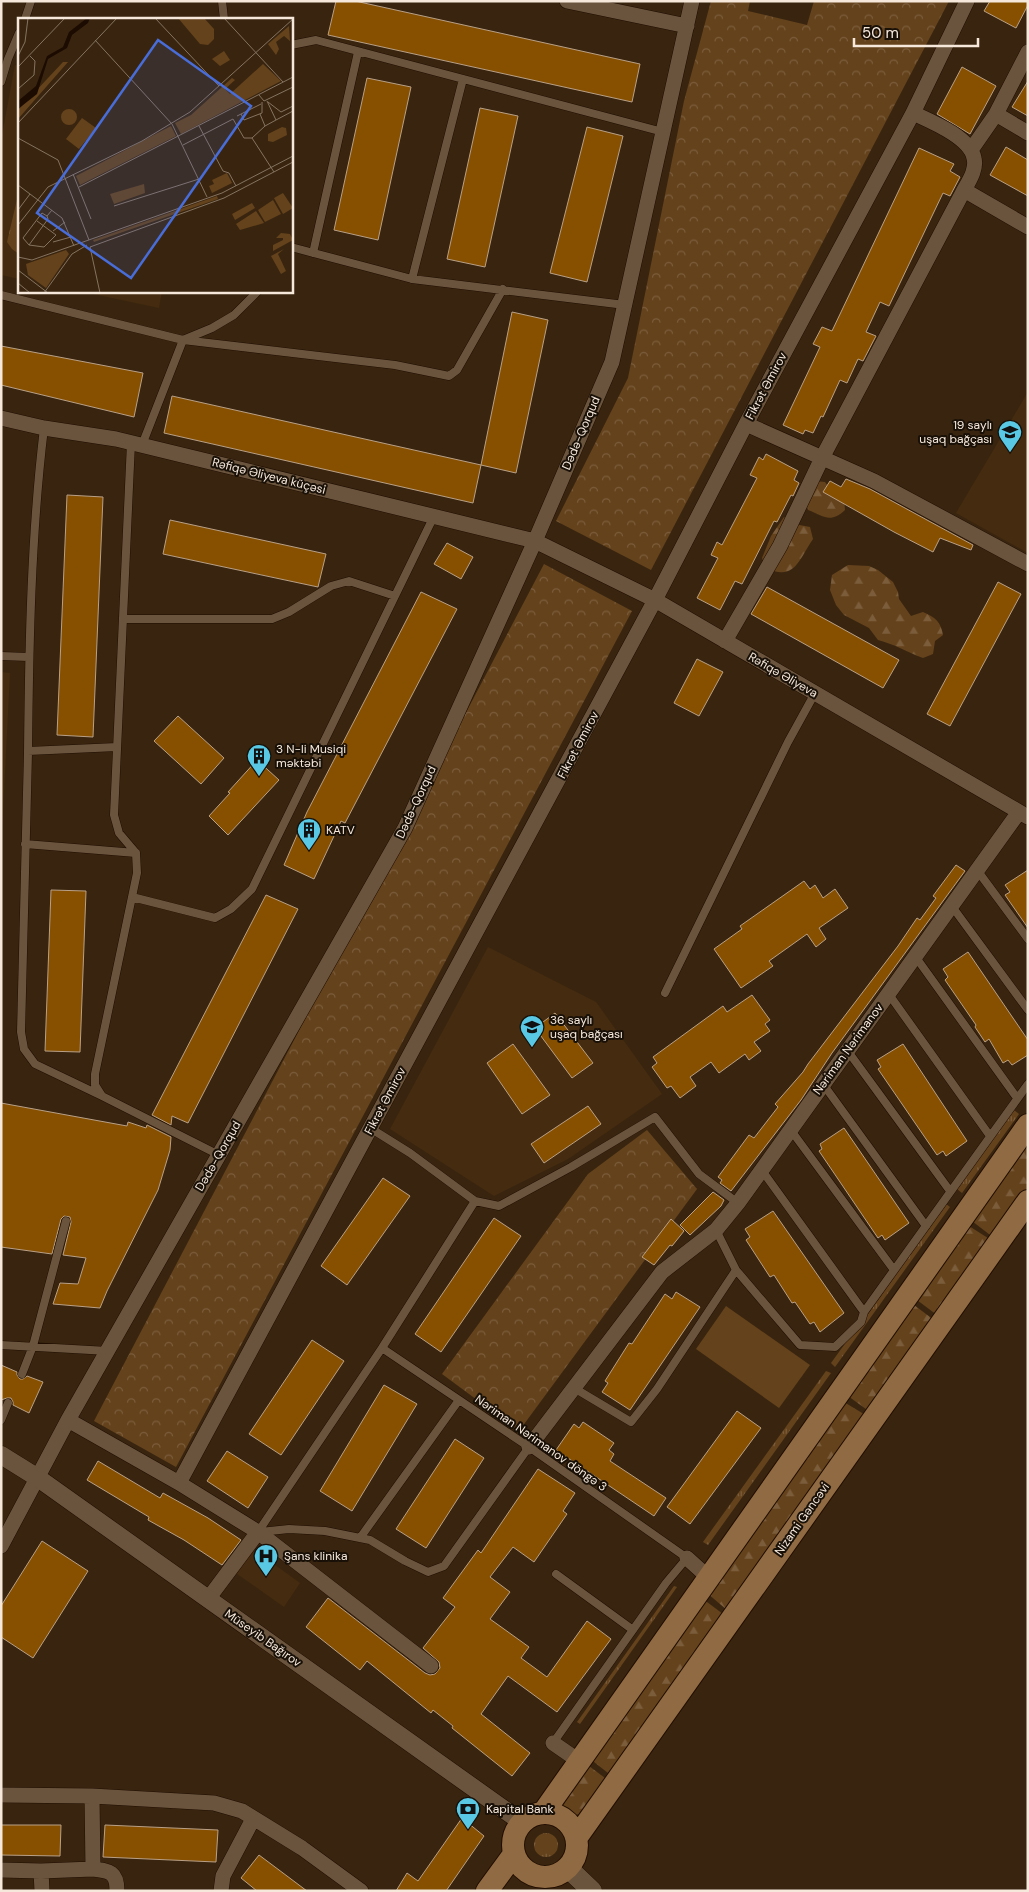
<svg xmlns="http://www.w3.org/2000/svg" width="1029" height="1892" font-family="'DM Sans',sans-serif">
<defs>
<pattern id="grass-tufts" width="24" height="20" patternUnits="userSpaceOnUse" patternTransform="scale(1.25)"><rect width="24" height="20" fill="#64421c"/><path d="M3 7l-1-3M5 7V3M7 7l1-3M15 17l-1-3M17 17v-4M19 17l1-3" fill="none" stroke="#7b5d3c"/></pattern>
<pattern id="forest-firs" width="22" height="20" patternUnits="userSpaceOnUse" patternTransform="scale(1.25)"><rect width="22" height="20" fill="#64421c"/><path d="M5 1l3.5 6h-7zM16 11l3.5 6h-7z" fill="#7b5d3c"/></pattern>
<pattern id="park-crowns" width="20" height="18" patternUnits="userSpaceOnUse" patternTransform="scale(1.25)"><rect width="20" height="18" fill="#64421c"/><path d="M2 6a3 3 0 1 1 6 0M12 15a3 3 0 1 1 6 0" fill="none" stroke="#7b5d3c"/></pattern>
</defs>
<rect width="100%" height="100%" fill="#39250f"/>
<path fill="#452b0f" d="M15,65L19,66V279L1,275V140Z
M79,291H162L159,308Z
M1028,392V553L956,513Z
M1,672L10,673L1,852Z
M488,947L596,1002L662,1094L568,1159L494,1196L390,1129Z
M249,1546L300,1583L284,1607L233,1571Z"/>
<path fill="url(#grass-tufts)" d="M19,191V254L12,249L7,242Z
M1014,1110L1019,1114L962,1193L957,1189Z
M946,1204L950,1207L835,1367L831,1363Z
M826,1371L831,1373L708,1545L703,1542Z
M674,1586L677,1587L580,1724L577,1722Z
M534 1845a12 12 0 1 1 24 0a12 12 0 1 1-24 0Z"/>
<path fill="url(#forest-firs)" d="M815,481L825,482L830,489L844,500L845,510C830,524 824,516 808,510L807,506Z
M784,517L794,524L810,527L813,539C799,559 795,582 766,568L762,558L771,536Z
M848,565L869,566L878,570L893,582L898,592L899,599L911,616L923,612C935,617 941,622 943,635L935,641L933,654L923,658C907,652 894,644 878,640L869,628L844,615L836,605L830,590L832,575Z
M1028,1142V1190L994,1238L972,1221Z
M969,1226L991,1240L937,1315L917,1300Z
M914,1305L934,1320L870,1412L848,1396Z
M844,1402L867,1416L727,1610L707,1593Z
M703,1599L723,1614L608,1773L589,1758Z
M585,1763L605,1778L579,1814C569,1818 562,1812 557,1804Z"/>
<path fill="url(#park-crowns)" d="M711,1H750L748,11L807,25L814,1H949L651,570L556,521L628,378L684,101Z
M544,564L632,611L176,1467L94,1421Z
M647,1130L697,1189L519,1431L442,1374L588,1174Z"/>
<path fill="#64421c" d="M726,1306L810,1365L779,1408L696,1349Z"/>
<path fill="#865000" stroke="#b9a087" d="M336,1H355L640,64L632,102L328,35Z
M990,1H1028V5L1016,28L984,11Z
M962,67L996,86L970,134L937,114Z
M367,78L411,87L378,240L334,230Z
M1028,81V116L1012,107Z
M480,108L518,116L485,267L447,259Z
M587,127L623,136L587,282L550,273Z
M1006,147L1028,160V196L990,175Z
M919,148L954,164L950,171L960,177L950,196L943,193L889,306L880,302L866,332L876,336L863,361L858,359L847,383L840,380L823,417L821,416L813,433L805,430L803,434L783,425L820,347L813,344L822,327L832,331Z
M512,312L548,320L516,473L481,465Z
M1,346L143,373L134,417L1,385Z
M172,396L481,465L473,503L164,433Z
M766,454L798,471L794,480L799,483L793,496L791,495L777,522L774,521L742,584L735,581L720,610L697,598L718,558L711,555L717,542L722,545L757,478L750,475L759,457L763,460Z
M846,479L870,489L973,545L971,550L940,538L933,552L894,532L823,492L830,481L841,487Z
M67,495L103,497L93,737L57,735Z
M170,520L326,554L318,587L163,554Z
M447,543L473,557L461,579L434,564Z
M998,582L1021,594L950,726L927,714Z
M767,587L899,660L883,688L751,614Z
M421,592L457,609L345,823L341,821L314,879L284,865L307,812Z
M697,659L723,672L699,716L674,703Z
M178,716L224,758L201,784L154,741Z
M257,760L279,780L228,835L209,816L230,793L228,792Z
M956,865L965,871L832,1053L801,1100L731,1191L720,1183L722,1180L718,1177L749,1135L754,1138L778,1107L775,1104L803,1072L808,1064L898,946L917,918L920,920L936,898L933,896Z
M1028,870V928L1005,895L1010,892L1005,885Z
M804,881L810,889L815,885L823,898L835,889L848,908L819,928L826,939L816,947L807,934L769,961L773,966L741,988L714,949L742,929L740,926Z
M51,890L86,891L80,1052L45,1051Z
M266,895L298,909L188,1123L172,1116L171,1125L152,1115Z
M968,952L1028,1040V1055L1012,1065L1008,1060L1003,1063L989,1039L985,1042L975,1027L976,1025L945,980L948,977L943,969Z
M752,995L770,1020L765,1024L770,1031L754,1042L761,1051L749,1060L745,1054L719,1073L711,1062L690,1077L696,1086L680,1098L671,1086L667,1088L652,1067L657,1063L653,1057L723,1006L727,1012Z
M555,1013L593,1063L572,1078L535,1028Z
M513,1044L550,1095L522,1114L487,1063Z
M903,1044L967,1141L946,1156L943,1151L937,1155L878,1069L881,1067L877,1060Z
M1,1103L127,1126L128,1122L146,1128L147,1125L171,1137L170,1150L158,1190L107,1291L100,1308L53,1304L60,1283L78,1284L86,1258L63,1255L71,1222L70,1217L64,1216L61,1219L52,1254L1,1247Z
M588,1106L601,1124L544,1163L531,1144Z
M844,1128L909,1223L885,1240L882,1235L878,1238L819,1151L822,1149L820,1144Z
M383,1178L410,1196L347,1285L321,1266Z
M713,1192L724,1200L721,1206L690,1235L680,1225Z
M773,1211L844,1313L820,1332L814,1322L810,1324L795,1302L792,1303L774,1275L770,1277L746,1240L750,1237L745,1229Z
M494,1218L521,1236L441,1352L415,1334Z
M671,1219L684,1231L672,1246L670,1245L654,1265L642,1257Z
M676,1292L700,1307L630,1410L602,1392L608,1383L605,1381L629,1343L632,1344L665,1294L672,1299Z
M312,1340L344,1361L281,1455L249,1434Z
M1,1365L17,1372V1375L20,1379H23L27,1376L43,1382L29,1413L13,1405V1402L11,1398H7L1,1400Z
M384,1385L417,1404L352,1511L320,1491Z
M737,1411L761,1428L690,1524L667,1507Z
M583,1422L614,1443L609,1450L614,1454L610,1461L666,1498L654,1516L556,1450L574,1424L579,1428Z
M455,1439L484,1458L426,1548L396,1529Z
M227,1451L268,1477L248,1508L207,1481Z
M98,1461L160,1498L163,1493L208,1518L241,1540L222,1565L184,1540L148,1520L149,1517L87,1480Z
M538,1469L575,1493L563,1511L567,1514L534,1562L513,1547L490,1577L510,1592L490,1619L529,1647L521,1658L547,1677L587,1621L611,1639L557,1712L508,1676L481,1714L530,1753L512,1776L452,1728L453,1726L433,1710L431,1713L367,1661L360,1670L306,1627L328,1598L425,1673L430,1675L435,1674L440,1668L439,1662L423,1648L455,1607L443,1598L478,1550L481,1553Z
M42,1541L88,1571L33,1658L1,1637V1606Z
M462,1818L484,1836L446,1891H396L407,1873L418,1881Z
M1,1825H61L60,1856L1,1855Z
M105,1825L218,1830L216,1862L103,1857Z
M259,1855L307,1891H257L241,1878Z"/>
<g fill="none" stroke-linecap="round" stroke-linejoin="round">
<g stroke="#200d00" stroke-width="9">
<path id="service" d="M222,1L224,19
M25,19L31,1
M291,45L316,40L663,132
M1,82L8,59L19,33
M291,247L412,279L625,305
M313,253L358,52
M412,279L463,79
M1,295L183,340L395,365L449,376L457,370L503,289
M44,428C31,536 29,644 28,753C26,846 23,939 21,1032L24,1049L35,1064L102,1096
M131,443L114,815L119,833L136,853L137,873L95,1074V1085L102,1096L219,1155
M142,445L183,340L212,328L234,315L258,291
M123,619H272L289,612L331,586L349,581L395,596
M1,656L28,657
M28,751L117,747
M25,844L136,853
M977,870L1028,939
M132,897L215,918L231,909L252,889L434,516
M951,905L1028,1010
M915,956L1017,1098
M665,993L788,742L815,693
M888,993L990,1136
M847,1050L950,1191
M823,1084L926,1226
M790,1129L894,1270
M475,1201L499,1206L571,1167L655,1117L699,1174L738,1203
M716,1230L736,1270L800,1345L835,1347L861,1322L864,1312L761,1169
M864,1312L1028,1084
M1,1345L108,1351
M382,1348L529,1447L687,1558L666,1583L553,1743
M22,1374L33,1346L66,1221
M574,1388L631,1422L657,1389L736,1270
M1,1420L8,1403
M258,1532L382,1348L475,1201L410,1153L370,1128
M260,1532L289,1529L325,1531L370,1540L405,1561L428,1572L444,1566L529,1447
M360,1538L459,1400
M556,1574L633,1630"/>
</g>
<g stroke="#200d00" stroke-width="16">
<path id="minor" d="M567,1L687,26
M913,113C930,121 970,137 974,158C977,169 969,181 964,190
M996,114L1028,133
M971,150L996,114L1028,52
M1,418L44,428L116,439L535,541L655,600L1028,817
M746,424L874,481L1028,564
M725,641L780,546L822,458L964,190L1028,227
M68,1420L179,1483L258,1532L431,1666
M529,1447L662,1272L716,1230L738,1203L1019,812
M179,1483L655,600L746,424L913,113L967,1
M1,1546L68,1420L405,828L535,541L612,362L692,1
M687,1558L709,1578
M208,1599L258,1532
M553,1743L579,1761
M1,1795L92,1796L214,1803L242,1811L302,1848L361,1891
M93,1869C110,1871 117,1872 117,1891
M1,1870L41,1871
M42,1891L41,1871L93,1869L92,1796
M221,1891L223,1876L253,1819"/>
</g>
<g stroke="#200d00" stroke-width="19">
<path id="tertiary" d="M1,1455L38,1478L523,1823"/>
</g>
<g stroke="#200d00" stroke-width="21">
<path id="secondary" d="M568,1868L592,1891"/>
</g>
<g stroke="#200d00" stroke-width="24">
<path id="primary" d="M543,1813L1028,1125
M513 1845a32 32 0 1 1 64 0a32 32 0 1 1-64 0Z
M577,1837L1028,1201
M487,1891L514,1854"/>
</g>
<use href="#service" stroke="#6a543d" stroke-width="8"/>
<use href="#minor" stroke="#6a543d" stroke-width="15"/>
<use href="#tertiary" stroke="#6a543d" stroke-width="18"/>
<use href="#secondary" stroke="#6a543d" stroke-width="20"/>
<use href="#primary" stroke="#906a42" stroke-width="22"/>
</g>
<defs>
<g id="school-pin" transform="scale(1.25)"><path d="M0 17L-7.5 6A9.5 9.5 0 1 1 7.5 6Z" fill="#58c8e4" stroke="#191007"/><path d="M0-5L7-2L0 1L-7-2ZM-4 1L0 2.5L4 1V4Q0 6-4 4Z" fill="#111"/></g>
<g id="building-pin" transform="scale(1.25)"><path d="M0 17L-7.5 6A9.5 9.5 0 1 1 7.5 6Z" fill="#58c8e4" stroke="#191007"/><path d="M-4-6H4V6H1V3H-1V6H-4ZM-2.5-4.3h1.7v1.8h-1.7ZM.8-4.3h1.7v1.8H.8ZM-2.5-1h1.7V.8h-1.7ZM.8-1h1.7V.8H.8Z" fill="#111"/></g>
<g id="hospital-pin" transform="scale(1.25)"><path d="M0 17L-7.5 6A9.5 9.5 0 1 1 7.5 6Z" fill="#58c8e4" stroke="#191007"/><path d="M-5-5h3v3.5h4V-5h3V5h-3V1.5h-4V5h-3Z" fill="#111"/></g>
<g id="bank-pin" transform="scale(1.25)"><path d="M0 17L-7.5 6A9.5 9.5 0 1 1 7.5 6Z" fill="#58c8e4" stroke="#191007"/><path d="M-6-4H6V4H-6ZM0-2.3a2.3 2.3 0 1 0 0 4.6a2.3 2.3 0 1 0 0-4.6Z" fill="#111"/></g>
</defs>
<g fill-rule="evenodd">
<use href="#school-pin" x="1010" y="432"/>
<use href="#building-pin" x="259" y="756"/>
<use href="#building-pin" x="309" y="830"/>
<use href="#school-pin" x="532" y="1027"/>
<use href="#hospital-pin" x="266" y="1556"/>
<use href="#bank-pin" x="468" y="1809"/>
</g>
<g text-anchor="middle" stroke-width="4" stroke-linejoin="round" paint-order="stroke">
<g font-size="12" fill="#f6e9dc" stroke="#191007">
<text transform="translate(766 386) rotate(-62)" y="4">Fikrət Əmirov</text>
<text transform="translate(581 433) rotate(-67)" y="4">Dədə-Qorqud</text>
<text transform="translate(269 476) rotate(14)" y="4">Rəfiqə Əliyeva küçəsi</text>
<text transform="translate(783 675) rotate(30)" y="4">Rəfiqə Əliyeva</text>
<text transform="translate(578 745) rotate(-62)" y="4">Fikrət Əmirov</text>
<text transform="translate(416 802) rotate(-65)" y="4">Dədə-Qorqud</text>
<text transform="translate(848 1049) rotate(-54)" y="4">Nəriman Nərimanov</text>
<text transform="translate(385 1101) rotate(-62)" y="4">Fikrət Əmirov</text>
<text transform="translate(218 1156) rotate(-60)" y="4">Dədə-Qorqud</text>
<text transform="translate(541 1443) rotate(35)" y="4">Nəriman Nərimanov döngə 3</text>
<text transform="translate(802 1519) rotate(-55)" y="4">Nizami Gəncəvi</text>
<text transform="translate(263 1638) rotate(35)" y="4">Müseyib Bağırov</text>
</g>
<g font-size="12" fill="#f6e9dc" stroke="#191007" text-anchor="start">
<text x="992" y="429" text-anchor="end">19 saylı<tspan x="992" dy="14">uşaq bağçası</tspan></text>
<text x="276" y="753">3 N-li Musiqi<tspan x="276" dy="14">məktəbi</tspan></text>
<text x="326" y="834">KATV</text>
<text x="550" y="1024">36 saylı<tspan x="550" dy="14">uşaq bağçası</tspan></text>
<text x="284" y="1560">Şans klinika</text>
<text x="486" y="1813">Kapital Bank</text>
</g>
</g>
<g transform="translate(18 18)">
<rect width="275" height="275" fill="#39250f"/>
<path d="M45,44H50L0,101V92ZM266,231L260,236L268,253L263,256L253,238Z" fill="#64421c"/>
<path d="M271,8L272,23L266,18L258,24L261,31L258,37L250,26ZM206,33L212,42L202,48L194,41ZM265,175L275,190L265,196L256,180ZM199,178L200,181L76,224L75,222ZM255,182L263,196L247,204L240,192ZM234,185L237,190L217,202L214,196ZM238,193L246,205L222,212L218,206ZM263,215L272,216L275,222L255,233V227L265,222V220H258Z" fill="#64421c"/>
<path d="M245,46L263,63L163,116L157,105L173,97L214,60L217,62L207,71L212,76ZM64,100L78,110L61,131L48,121ZM153,108L158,118L62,167L58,158ZM126,166L127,175L96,186L92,176ZM48,232L51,236L28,270L10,257L8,246Z" fill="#64421c"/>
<path d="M160,0H186L196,11V21L190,27L182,26ZM43 99a8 8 0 1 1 16 0a8 8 0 1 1-16 0ZM264,109L268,110L269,117L255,124L250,123V116ZM209,155L214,165L194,175L191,168L196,166L194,162Z" fill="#64421c"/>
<path d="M69,0H72L70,5L54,17L49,30L30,41L19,76L0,91V83L18,68L29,38L45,29L51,14Z" fill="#1c0b00"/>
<path fill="none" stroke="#857361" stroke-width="1" d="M137,0L201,68M206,0L265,64M77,22L154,106L189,179M0,38L7,24L10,0M0,49L47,0M0,71L16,57L17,43L12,38M241,77L246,83L275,69M250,84L263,94L275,88M223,96L226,102L244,95V84M219,98L243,86M258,102L275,93M0,105L99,0M181,108L205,153L211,155L218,168M247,108L258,102L249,83M0,120L40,142L71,222M234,120L256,154M234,120L247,108L242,96M165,127L215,101L226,120H234M55,156L73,201M0,167L44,200L56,228M61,169L275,59M96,188L181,161M0,192L12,176M19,203L38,217L26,229L11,227L5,220L24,195L29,198L34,192M0,207L30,169L124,123L172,94L275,1M35,213L47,204M35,224L53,219M11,227L30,201L29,198M72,229L206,180L275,144M72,229L82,275M0,239L14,242L204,175L275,138M0,252L30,275M0,265L12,275M26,275L54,236L69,227"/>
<path fill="#486dd9" fill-opacity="0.15" stroke="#486dd9" stroke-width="2.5" d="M140,22L233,88L113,260L19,195Z"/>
<rect width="275" height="275" fill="none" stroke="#f6e9dc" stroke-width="2.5"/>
</g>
<rect width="1029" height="1892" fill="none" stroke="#f6e9dc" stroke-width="5"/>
<path d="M854 38v8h124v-8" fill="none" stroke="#f6e9dc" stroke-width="2.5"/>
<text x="862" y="38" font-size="15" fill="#f6e9dc" stroke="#191007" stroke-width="4" paint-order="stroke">50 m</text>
</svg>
